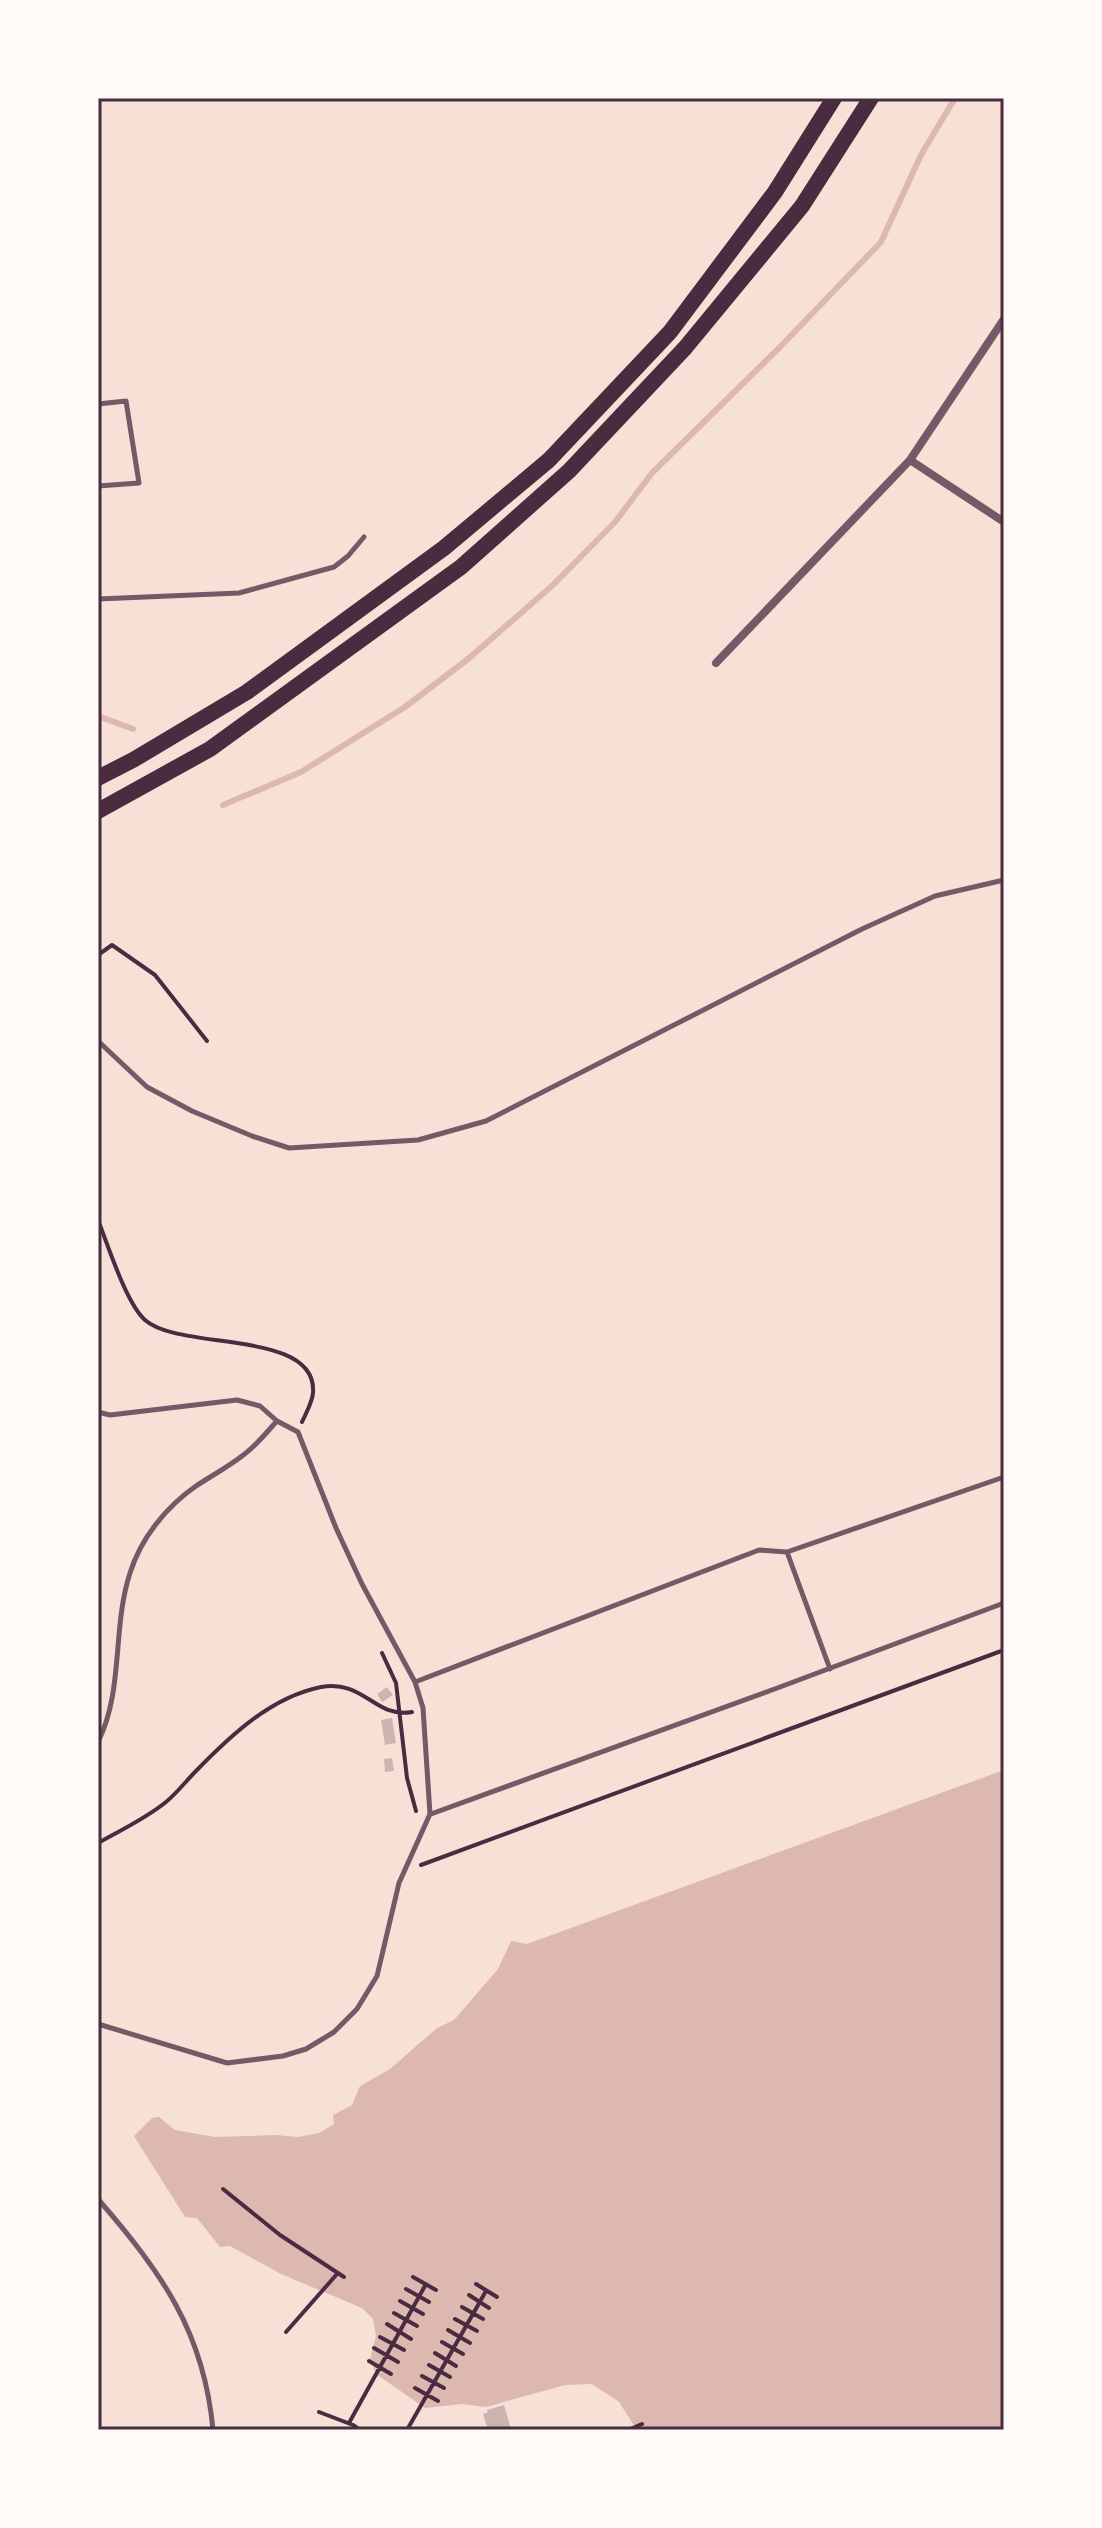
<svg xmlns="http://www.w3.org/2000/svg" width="1102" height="2528" font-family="'Alegreya Sans',sans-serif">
<rect width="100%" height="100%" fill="#f7e1d7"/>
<path fill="#dcb8b0" d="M1004,1770V2430H637L619,2402L592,2384L565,2385L486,2407L462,2404L425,2408L376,2374L370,2359L376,2336L373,2319L362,2308L281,2274L230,2246L220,2247L197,2218L185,2217L134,2136L152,2118L159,2117L175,2130L215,2137L276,2135L298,2137L319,2133L334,2124L333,2115L352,2105L360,2086L390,2069L437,2028L454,2020L498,1969L511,1941L527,1944Z"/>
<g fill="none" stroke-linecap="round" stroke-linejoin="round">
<path stroke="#dcb8b0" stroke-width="6" d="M98,716L133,729
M223,805L301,772L405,707L468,659L553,585L615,522L652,473L780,347L881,242L921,155L955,98"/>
</g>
<path fill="#ccb4b1" d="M387,1687L393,1695L382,1702L377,1694Z
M392,1718L396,1743L385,1745L381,1720Z
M392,1758L394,1771L385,1772L384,1759Z
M504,2405L511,2429L488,2430L483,2414L488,2412L487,2410Z"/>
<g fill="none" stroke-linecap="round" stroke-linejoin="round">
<path stroke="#4a2c40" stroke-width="4" d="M98,955L112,945L155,975L207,1041
M98,1220C108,1245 126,1303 145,1320C179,1351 318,1329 313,1393C312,1403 306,1413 302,1422
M382,1653L396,1683L407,1778L416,1811
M98,1843C121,1830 145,1819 166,1802C177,1793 186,1781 196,1771C230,1736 271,1697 321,1687C364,1679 375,1719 412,1712
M421,1865L1004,1650
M223,2189L280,2235L344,2277
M413,2277L436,2290
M476,2284L497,2297
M406,2289L429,2302
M469,2295L489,2308
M400,2301L423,2314
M462,2307L483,2319
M394,2313L417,2326
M455,2319L477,2331
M387,2324L411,2339
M448,2330L470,2343
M286,2332L337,2274
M380,2337L404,2350
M442,2342L463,2354
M374,2348L398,2362
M435,2353L456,2366
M369,2361L391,2374
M429,2365L450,2377
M422,2376L444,2388
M415,2388L438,2401
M319,2412L353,2425L360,2430
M349,2423L426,2284
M407,2430L486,2291
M628,2430L642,2424"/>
<path stroke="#755966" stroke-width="5" d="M98,404L126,401L139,483L98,486
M98,599L239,593L334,567L348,556L364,537
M98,1041L147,1087L192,1111L252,1136L289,1148L418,1140L486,1121L862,929L935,896L1004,880
M98,1412L110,1415L237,1400L260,1406L277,1421L298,1432L336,1528L362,1584L415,1682L423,1708L430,1814L399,1883L377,1976L357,2009L334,2032L306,2049L283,2056L227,2063L98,2024
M787,1552L830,1669
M415,1682L759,1550L787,1552L1004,1477
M98,1742C124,1690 112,1628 130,1573C141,1538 166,1507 196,1486C211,1476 228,1467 242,1456C255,1447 266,1433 277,1421
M431,1814L780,1687L1004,1603
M98,2199C161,2272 204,2331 213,2430"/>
<path stroke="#755966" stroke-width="8" d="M910,460L1004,522
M716,663L910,460L1004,319"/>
<path stroke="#4a2c40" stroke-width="16" d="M98,778L133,760L247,692L444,548L549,460L670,332L775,192L834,98
M98,811L210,749L461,567L569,471L685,348L802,206L871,98"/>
</g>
<rect width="1102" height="2528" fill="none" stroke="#fffaf5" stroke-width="200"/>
<rect x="100" y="100" width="902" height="2328" fill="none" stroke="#4a2c40" stroke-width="3"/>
</svg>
